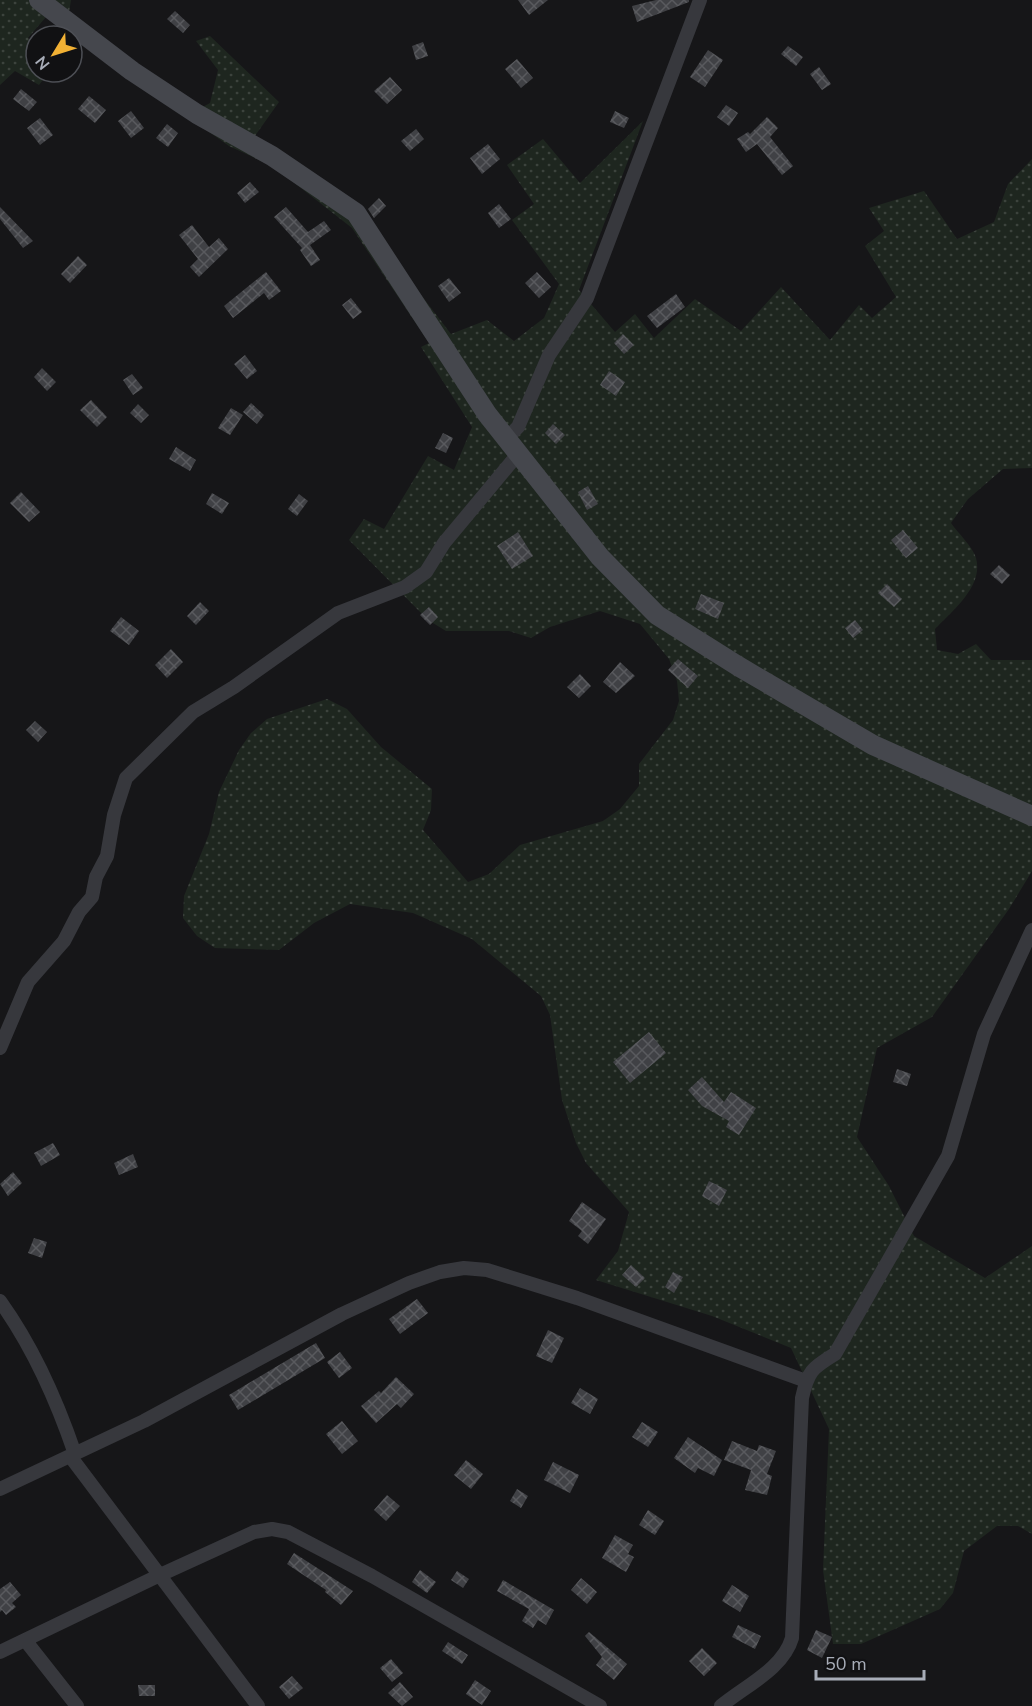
<svg xmlns="http://www.w3.org/2000/svg" width="1032" height="1706" font-family="'Nunito Sans',sans-serif">
<defs>
<pattern id="grass-dots" width="8" height="8" patternUnits="userSpaceOnUse" patternTransform="scale(1.5)"><rect width="8" height="8" fill="#1e261f"/><path d="M2 2h.1M6 6h.1" fill="none" stroke="#3c433d" stroke-width="1.8" stroke-linecap="round"/></pattern>
<pattern id="building-cross-hatch" width="8" height="8" patternUnits="userSpaceOnUse" patternTransform="scale(1.5)"><rect width="8" height="8" fill="#404145"/><path d="M0 0l8 8M0 8l8-8" fill="none" stroke="#595a5e"/></pattern>
</defs>
<rect width="100%" height="100%" fill="#161618"/>
<path fill="url(#grass-dots)" d="M0,0H71L68,19L199,109L210,103L218,70L196,41L210,36L279,102L250,143L356,210L451,334L487,320L514,341L544,318L559,284L512,220L534,204L507,165L543,139L580,183L643,121L579,290L615,332L635,314L654,338L695,299L741,331L781,287L830,340L859,305L872,318L896,297L865,246L884,231L869,208L924,191L957,239L994,222L1008,184L1032,159V468L1003,469L968,499L951,523C958,533 973,547 976,558C984,586 952,611 935,629L937,650L958,654L976,644L991,660H1032V871L1009,909L932,1017L877,1048L857,1137L889,1186L914,1236L985,1278L1032,1246V1534L1018,1526H997L964,1551L953,1593L940,1609L861,1644H833L823,1570L829,1429L791,1348L712,1316L596,1280L618,1251L629,1212L586,1163L576,1143L562,1100L550,1015L541,996L472,939L413,913L350,904L314,923L279,950L215,948L197,936L183,918L184,896L209,834L219,792L239,750L251,733L267,719L327,699L347,709L381,747L432,789L431,810L423,830L468,882L489,874L520,845L603,821L620,809L639,786V764L673,720L679,701L677,681L669,659L640,624L600,611L550,627L531,638L509,631H446L428,620L349,540L364,519L384,529L428,456L454,470L472,427L421,347L429,343L352,228L274,167L229,146L46,17L28,38L36,44V72H49L39,85L15,71L0,85Z"/>
<path fill="url(#building-cross-hatch)" d="M518,0H548L529,15Z
M656,0H689V2L637,22L632,6Z
M175,11L190,25L183,33L167,19Z
M423,42L428,56L416,60L412,46Z
M788,46L803,57L796,66L781,54Z
M708,50L723,60L705,87L690,77Z
M517,59L533,78L521,88L505,69Z
M819,67L831,84L822,90L810,74Z
M390,77L402,90L387,104L374,91Z
M21,89L37,102L29,111L13,99Z
M89,96L106,110L95,123L78,109Z
M726,105L738,113L729,126L717,117Z
M131,111L144,128L131,138L118,121Z
M615,111L629,118L624,128L610,122Z
M767,117L778,128L770,137L793,166L782,175L757,144L746,152L737,139L748,132L750,134Z
M40,118L53,135L40,145L27,128Z
M167,124L178,133L168,147L156,138Z
M416,129L424,139L410,151L401,141Z
M488,144L500,159L482,174L470,158Z
M250,182L259,192L245,203L237,193Z
M379,198L386,206L374,218L368,209Z
M499,204L511,219L499,228L488,213Z
M0,207L33,241L23,248L0,219Z
M286,207L308,232L324,221L331,230L310,245L320,260L311,266L300,250L302,248L274,217Z
M192,225L209,247L219,238L228,249L199,277L190,267L198,259L179,235Z
M78,256L87,265L70,283L61,274Z
M266,272L281,291L269,300L264,293L233,318L224,306Z
M537,272L551,287L539,298L525,283Z
M449,278L461,293L449,302L438,286Z
M676,294L685,307L657,328L647,316Z
M351,298L362,312L353,319L342,305Z
M623,334L634,345L624,354L614,343Z
M245,355L257,371L247,379L234,364Z
M42,368L56,382L47,391L34,377Z
M609,371L625,382L616,396L600,385Z
M132,374L143,388L133,395L123,380Z
M91,400L107,417L97,427L80,410Z
M251,403L264,415L257,424L243,412Z
M138,404L149,415L141,423L130,413Z
M231,408L243,415L230,435L218,428Z
M553,424L565,435L556,444L545,433Z
M443,433L453,438L446,453L435,448Z
M176,447L196,460L190,471L169,459Z
M588,486L598,504L587,510L578,492Z
M21,492L40,512L29,522L10,503Z
M212,493L229,503L222,514L206,504Z
M299,494L308,501L297,516L288,509Z
M903,530L918,548L906,558L891,540Z
M518,532L533,556L512,569L497,546Z
M999,565L1010,575L1002,584L990,574Z
M887,584L902,599L894,607L878,593Z
M701,594L724,603L718,619L695,609Z
M200,602L209,611L196,625L187,616Z
M429,607L438,617L430,625L420,615Z
M121,617L139,631L129,645L110,631Z
M855,620L863,630L853,638L845,628Z
M171,649L183,662L167,678L155,665Z
M678,659L698,676L688,688L668,670Z
M620,662L635,676L616,693L603,682Z
M580,674L591,686L579,698L567,687Z
M35,721L47,732L38,742L26,730Z
M649,1032L666,1053L630,1083L613,1062Z
M897,1069L911,1074L907,1086L893,1082Z
M702,1077L724,1102L731,1092L756,1108L739,1135L726,1127L729,1121L702,1106L688,1090Z
M53,1143L60,1155L41,1166L34,1153Z
M133,1154L138,1167L119,1175L114,1163Z
M13,1172L22,1183L8,1196L0,1184Z
M709,1181L727,1190L719,1206L702,1196Z
M582,1202L606,1219L588,1244L578,1236L582,1231L569,1221Z
M34,1238L47,1242L42,1258L28,1253Z
M631,1265L645,1278L636,1287L622,1275Z
M673,1272L683,1277L674,1293L665,1287Z
M417,1299L428,1313L400,1334L389,1319Z
M548,1330L564,1338L552,1363L536,1356Z
M316,1343L325,1358L238,1410L229,1395Z
M340,1352L352,1368L339,1378L327,1362Z
M396,1377L414,1394L401,1408L397,1404L376,1423L361,1406L379,1391L381,1393Z
M580,1388L598,1399L590,1414L571,1403Z
M342,1421L358,1441L342,1454L326,1434Z
M642,1422L658,1432L648,1447L632,1437Z
M688,1437L722,1460L714,1476L698,1468L695,1473L674,1458Z
M732,1441L757,1451L759,1445L776,1451L767,1474L772,1476L767,1495L745,1490L751,1470L724,1460Z
M466,1460L483,1474L471,1489L454,1475Z
M553,1462L579,1475L570,1493L544,1480Z
M517,1489L528,1496L521,1508L510,1501Z
M387,1495L400,1506L386,1521L374,1510Z
M648,1510L664,1521L655,1535L639,1525Z
M615,1535L633,1545L628,1554L634,1557L626,1572L602,1558Z
M294,1553L353,1591L341,1605L325,1592L326,1590L287,1564Z
M420,1570L436,1582L427,1593L412,1582Z
M457,1571L469,1579L463,1588L451,1580Z
M581,1578L597,1592L587,1604L571,1590Z
M503,1580L554,1610L546,1625L538,1620L533,1628L522,1621L529,1609L497,1591Z
M10,1582L21,1595L12,1603L16,1607L6,1615L2,1610L0,1612V1589Z
M732,1585L749,1596L740,1612L722,1601Z
M738,1625L761,1636L755,1649L732,1637Z
M816,1630L832,1637L822,1658L807,1650Z
M589,1632L627,1664L614,1680L596,1665L602,1657L585,1636Z
M448,1642L468,1655L462,1664L442,1651Z
M702,1648L717,1663L704,1676L689,1661Z
M391,1659L403,1673L392,1682L380,1668Z
M292,1676L303,1688L289,1699L279,1687Z
M475,1680L491,1691L482,1705L466,1694Z
M400,1682L413,1697L402,1706L388,1693Z
M138,1685H155V1696H139Z"/>
<g fill="none" stroke-linecap="round" stroke-linejoin="round">
<path stroke="#37383d" stroke-width="14" d="M506,439L518,427L549,355L587,298L700,0
M0,1048L28,982L64,941L79,912L92,897L96,877L107,856L114,815L126,778L193,712L234,687L338,613L405,587L426,572L444,543L518,454
M0,1301C33,1347 57,1401 75,1454
M70,1456L258,1706
M0,1489L144,1421L342,1314L409,1283L440,1272L464,1268L487,1270L577,1298L806,1381
M25,1640L77,1706
M0,1652L160,1575L254,1532L272,1529L288,1532L372,1576L600,1706
M721,1706C745,1686 783,1669 792,1638L802,1398C808,1371 812,1368 835,1354L948,1156L984,1034L1032,930"/>
<path stroke="#45474d" stroke-width="20" d="M39,0L132,71L197,114L272,156L356,213L487,414L600,557L657,615L738,666L873,745L1032,816"/>
</g>
<g transform="translate(54 54) rotate(232)"><circle r="28" fill="#111113" stroke="#4d4f55" stroke-width="1.5"/>
<path d="M0-4.5L10 22L0 15L-10 22Z" fill="#f2b134"/>
<text y="-9" font-size="16" font-weight="bold" text-anchor="middle" fill="#a8adb8">N</text>
</g>
<path d="M816 1670v9h108v-9" fill="none" stroke="#a8adb8" stroke-width="3"/>
<text x="825" y="1670" font-size="18" fill="#a8adb8" stroke="#111113" stroke-width="4.5" paint-order="stroke">50 m</text>
</svg>
